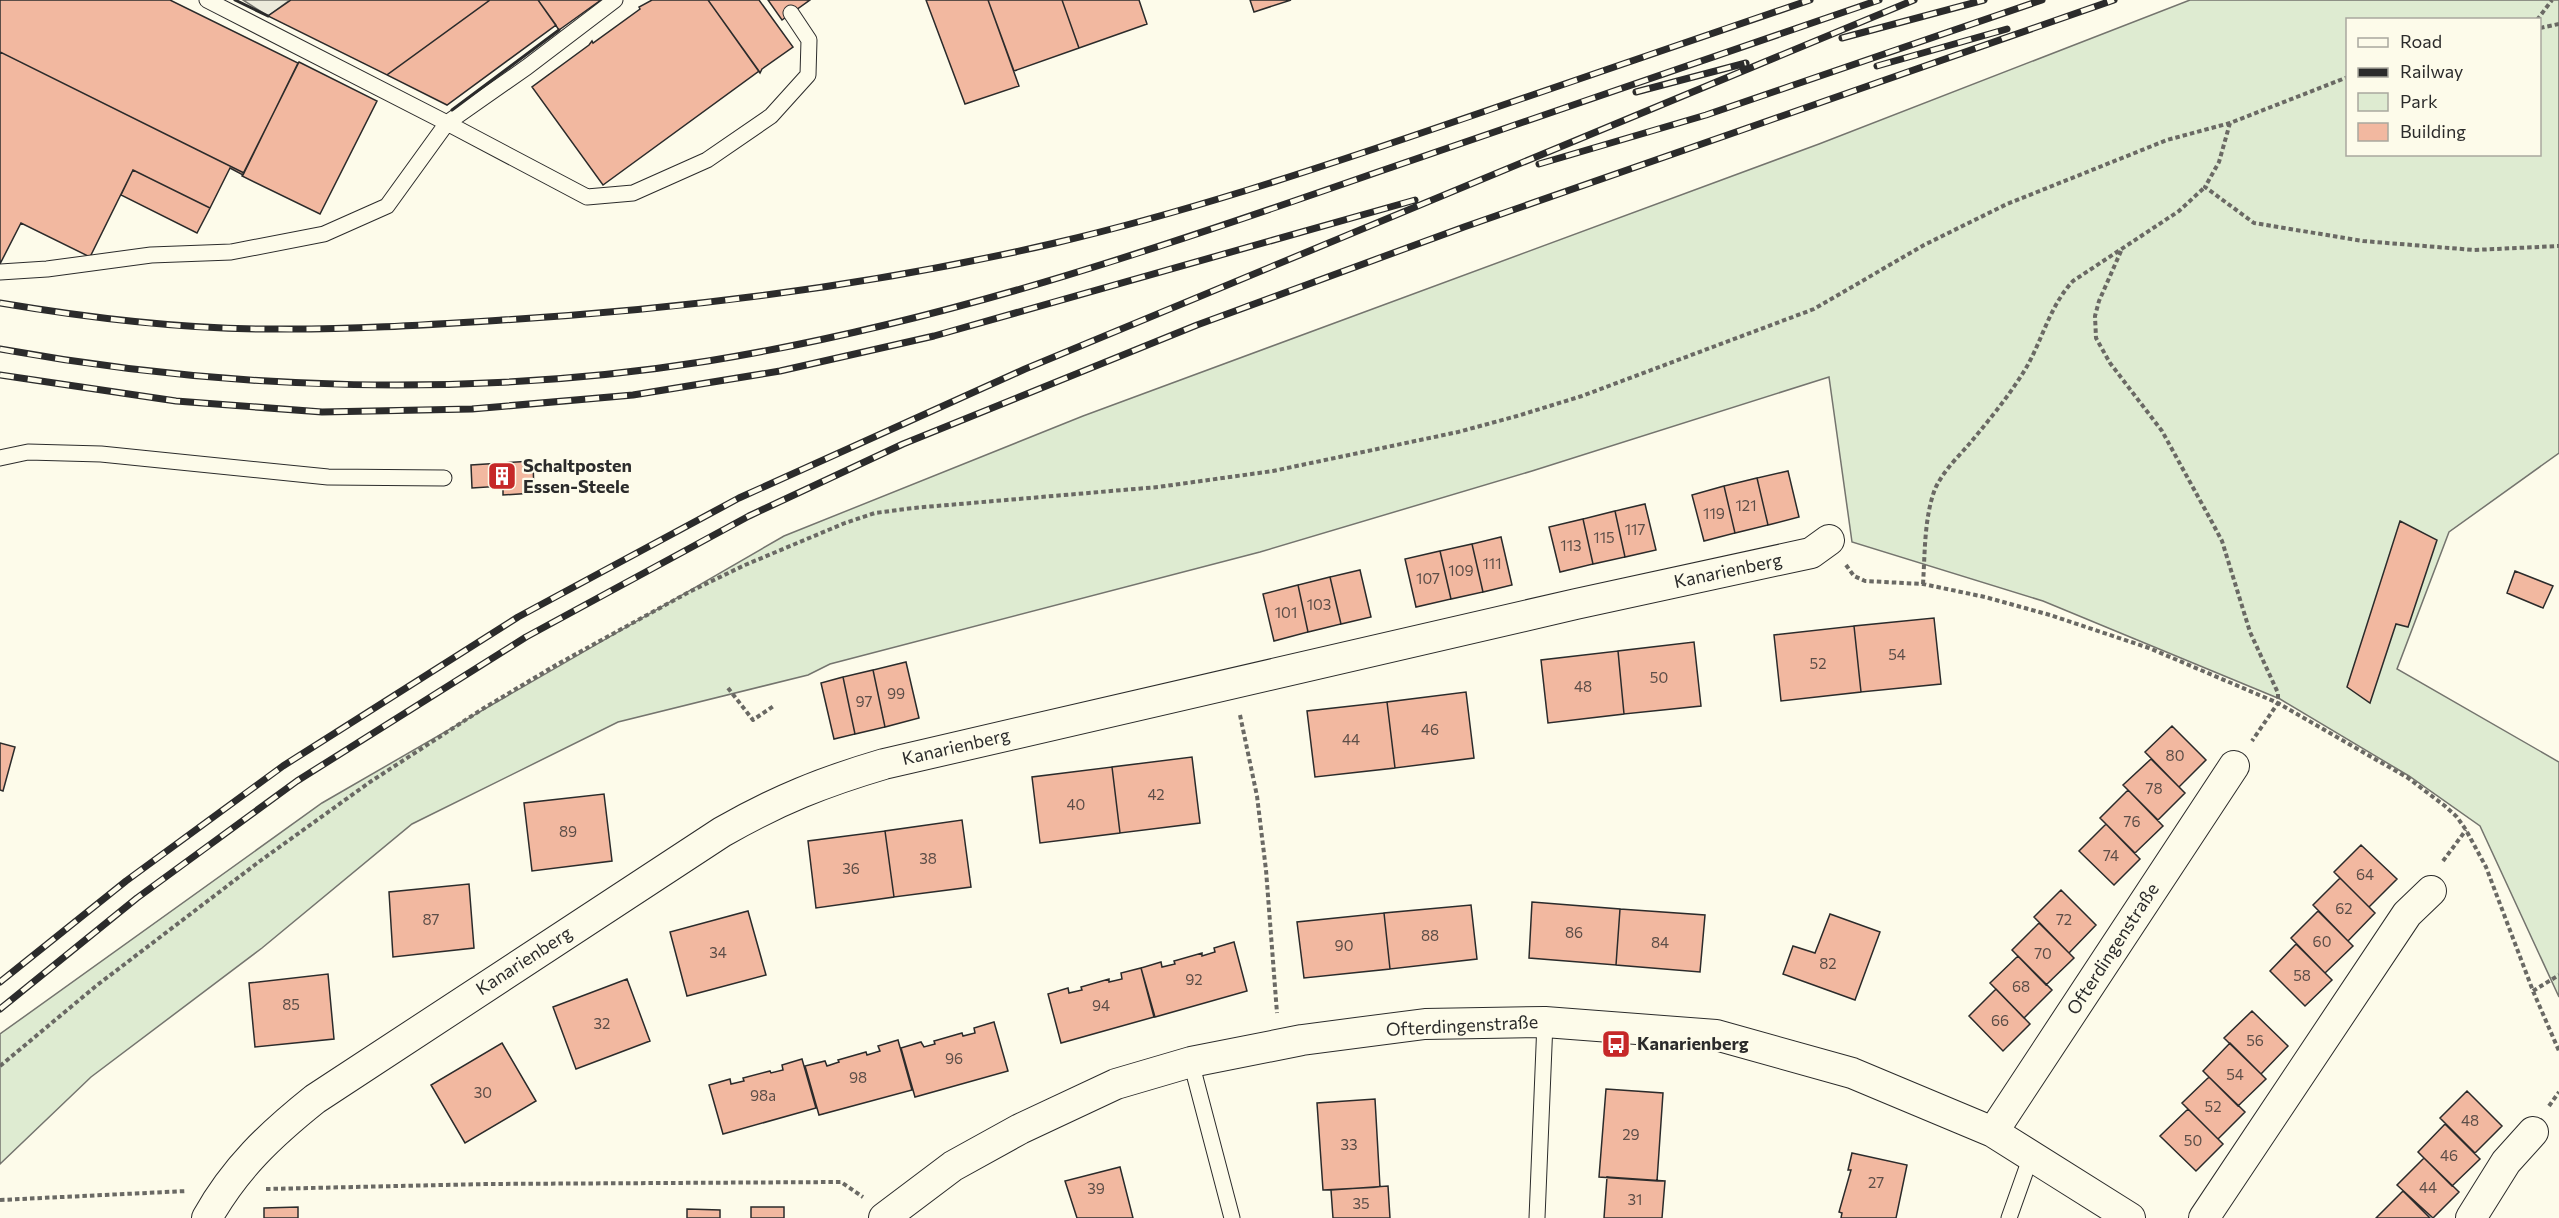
<svg xmlns="http://www.w3.org/2000/svg" width="2559" height="1218" font-family="Commissioner,sans-serif">
<rect width="100%" height="100%" fill="#fdfbea"/>
<path fill="#deebd1" stroke="#74746e" stroke-width="1.5" fill-rule="evenodd" d="M2190,0H2559V453L2449,532L2397,669L2559,762V997L2480,826L2409,776L2280,699L2043,601L1852,542L1829,377L1532,471L1260,552L830,664L808,675L618,722L412,824L262,948L91,1077L0,1164V1034L322,803L784,536L1083,416L1819,144ZM2348,20H2540V154H2348Z"/>
<path fill="#eceadb" stroke="#74746e" stroke-width="1.5" d="M243,0H290L268,16Z"/>
<path fill="#f2b8a0" stroke="#2b2b2b" stroke-width="1.5" d="M0,0H170L298,63L244,173L0,52Z
M291,0H490L387,75L268,16Z
M490,0H538L556,25L447,105L387,75Z
M538,0H601L559,30Z
M652,0H708L759,71L603,185L532,87L589,45L592,41L593,43L640,9L639,7Z
M708,0H759L793,47L762,69L760,73Z
M768,0H810L782,20Z
M926,0H988L1019,86L965,104Z
M988,0H1062L1079,48L1014,71Z
M1062,0H1139L1147,24L1079,48Z
M1250,0H1291L1254,12Z
M0,52L244,173L243,175L230,168L210,208L133,170L90,257L21,223L0,264Z
M299,62L377,101L320,214L242,176Z
M133,170L210,208L197,233L121,195Z
M533,461L534,493L503,495V486L472,488L471,465Z
M1788,471L1799,517L1768,525L1757,478Z
M1757,478L1768,525L1735,533L1724,486Z
M1724,486L1735,533L1704,541L1692,495Z
M1645,504L1656,550L1625,557L1615,511Z
M1615,511L1625,557L1593,564L1583,519Z
M1583,519L1593,564L1560,572L1549,527Z
M2400,521L2437,540L2408,627L2396,624L2370,703L2347,687Z
M1501,537L1512,585L1483,592L1472,544Z
M1472,544L1483,592L1451,599L1440,551Z
M1440,551L1451,599L1416,607L1405,559Z
M1360,570L1371,617L1341,624L1330,577Z
M2515,571L2553,586L2543,608L2507,593Z
M1330,577L1341,624L1308,632L1298,585Z
M1298,585L1308,632L1274,641L1263,594Z
M1934,618L1941,684L1861,692L1854,626Z
M1854,626L1861,692L1781,701L1774,635Z
M1694,642L1701,706L1624,714L1618,651Z
M1618,651L1624,714L1548,723L1541,660Z
M906,662L919,718L885,727L873,670Z
M873,670L885,727L855,734L843,677Z
M843,677L855,734L834,739L821,683Z
M1466,692L1474,758L1395,768L1387,702Z
M1387,702L1395,768L1315,777L1307,711Z
M2172,726L2206,760L2179,787L2145,752Z
M0,743L15,747L3,791L0,790Z
M1192,757L1200,823L1120,833L1112,767Z
M2151,759L2185,793L2158,820L2123,785Z
M1112,767L1120,833L1040,843L1032,777Z
M2128,790L2163,826L2135,853L2100,818Z
M604,794L612,861L532,871L524,803Z
M962,820L971,887L894,897L885,831Z
M2106,824L2140,859L2114,885L2079,851Z
M885,831L894,897L816,908L808,841Z
M2361,845L2397,879L2369,907L2334,872Z
M2340,878L2375,913L2348,941L2313,905Z
M469,884L474,948L393,957L389,892Z
M2061,890L2096,925L2069,953L2034,917Z
M1532,902L1620,909L1616,965L1529,958Z
M1471,905L1477,959L1390,969L1384,913Z
M1620,909L1705,915L1700,972L1616,965Z
M748,911L766,975L687,996L670,932Z
M2318,911L2353,946L2325,973L2291,938Z
M1384,913L1390,969L1304,978L1297,922Z
M1830,914L1880,932L1855,1000L1783,974L1793,946L1815,953Z
M2039,923L2074,958L2046,985L2012,950Z
M1234,942L1247,991L1155,1017L1141,968L1161,962L1162,967L1175,964L1174,961L1202,953V956L1215,952L1214,948Z
M2296,944L2332,980L2305,1006L2270,971Z
M2018,956L2052,990L2024,1018L1990,983Z
M1141,968L1154,1017L1061,1043L1048,994L1068,988L1069,993L1082,990L1081,987L1109,979V982L1122,979L1121,973Z
M328,974L334,1039L255,1047L249,983Z
M627,979L650,1041L576,1069L553,1007Z
M1996,989L2030,1024L2003,1051L1969,1016Z
M2252,1011L2288,1046L2261,1074L2224,1038Z
M994,1022L1008,1071L915,1097L901,1048L921,1042L924,1047L935,1044L934,1041L962,1033L963,1036L975,1033L974,1028Z
M898,1040L912,1090L819,1115L805,1066L825,1061L827,1066L839,1062L838,1060L866,1052L867,1055L880,1051L878,1046Z
M502,1043L536,1101L465,1143L431,1085Z
M2230,1043L2266,1079L2238,1106L2203,1071Z
M802,1059L816,1108L723,1134L709,1085L730,1079L731,1084L744,1081L743,1078L770,1071L771,1073L783,1070L782,1065Z
M2209,1077L2245,1112L2218,1139L2182,1103Z
M1606,1089L1663,1093L1657,1181L1599,1177Z
M2467,1091L2502,1126L2475,1153L2440,1118Z
M1375,1099L1380,1187L1323,1190L1317,1103Z
M2188,1109L2223,1144L2196,1171L2160,1136Z
M2445,1124L2480,1159L2452,1186L2418,1152Z
M1852,1153L1907,1165L1896,1218H1841L1842,1213L1839,1212L1851,1170H1848Z
M2424,1158L2459,1192L2433,1218L2397,1185Z
M1120,1167L1133,1218H1077L1065,1181Z
M1607,1177L1665,1181L1662,1218H1604Z
M1388,1186L1390,1218H1333L1331,1190Z
M2403,1191L2430,1218H2376Z
M298,1207V1218H264V1208Z
M751,1207H784V1218H751Z
M687,1209L720,1210V1218H687Z"/>
<g fill="none" stroke-linecap="round" stroke-linejoin="round">
<g stroke="#2b2b2b" stroke-width="17">
<path id="service" d="M207,0L447,123L587,197L633,193L707,160L771,116L808,75L809,40L791,13
M0,272L47,269L151,255L231,252L324,234L387,206L447,123L527,67L615,0
M0,458L28,452L101,454L328,477L444,478
M1191,1062L1232,1218
M1537,1218L1545,1022
M2009,1218L2031,1156"/>
</g>
<g stroke="#2b2b2b" stroke-width="32">
<path id="minor" d="M1993,1132L2234,766
M207,1218C235,1168 270,1135 315,1099L722,832C778,800 823,782 884,764L1576,604L1811,553L1829,540
M884,1218L953,1166L1020,1129L1116,1084L1191,1062L1302,1040L1425,1024L1545,1022L1716,1035L1852,1073L1993,1132L2130,1218
M2204,1218L2407,914L2431,891
M2471,1218L2506,1162L2533,1132"/>
</g>
<path stroke="#6a6964" stroke-width="4" stroke-dasharray="4.5 3" stroke-linecap="butt" d="M2537,20L2552,0
M2540,28L2559,24
M2230,123L2219,162L2205,187L2254,223L2363,241L2474,250L2559,246
M2121,251L2099,301L2095,316L2096,338L2110,363L2162,431L2213,524L2222,541L2250,632L2278,693V703L2252,741
M1846,565L1854,576L1865,581L1923,584L1985,597L2050,615L2149,648L2278,703L2408,778L2445,806L2457,817L2466,830L2486,867L2533,991L2559,1051
M1923,584C1925,554 1924,518 1935,489C1943,471 1959,456 1971,442C1989,420 2008,397 2023,373C2042,343 2048,308 2073,281L2179,211L2205,187
M728,688L753,720L775,705
M1240,715L1257,796L1266,870L1277,1013
M2443,861L2466,830
M2533,991L2559,975
M0,1066L96,986L260,861L370,782L484,708L556,665L689,592L745,565L845,523L875,513L913,508L1158,487L1273,471L1458,432L1517,416L1582,396L1814,309L1924,245L2007,204L2167,140L2230,123L2348,77
M2549,1106L2559,1092
M266,1189L486,1184L841,1182L863,1197
M0,1200L187,1191"/>
<use href="#service" stroke="#fdfbea" stroke-width="15"/>
<use href="#minor" stroke="#fdfbea" stroke-width="30"/>
<g stroke="#2b2b2b" stroke-width="7">
<path id="rail" d="M1842,38L1984,0
M1877,66L2007,29
M1636,92L1746,63
M1539,164L1706,115L2042,0
M0,303C89,318 179,329 269,329C347,330 424,325 502,320C688,309 874,285 1055,243C1183,213 1307,172 1430,130C1557,87 1683,43 1810,0
M0,349C232,391 475,398 708,361C937,324 1154,250 1372,174C1541,116 1710,58 1879,0
M0,375L176,401L322,412L472,409L633,395L780,371L934,336L1415,200
M0,982L126,881L283,766L518,617L739,498L1025,369L1914,0
M0,1009L137,898L297,781L526,637L749,516L903,444L1197,325L1464,227L2114,0"/>
</g>
<use href="#rail" stroke="#fdfbea" stroke-width="4.5" stroke-dasharray="14" stroke-linecap="butt"/>
<path stroke="#2b2b2b" stroke-width="3" d="M235,0L268,16
M452,110L559,30"/>
</g>
<defs>
<g id="building-square" transform="scale(1.5)"><rect x="-9" y="-9" width="18" height="18" rx="4" fill="#c62828" stroke="#fdfbea"/><path d="M-4-6H4V6H1V3H-1V6H-4ZM-2.5-4.3h1.7v1.8h-1.7ZM.8-4.3h1.7v1.8H.8ZM-2.5-1h1.7V.8h-1.7ZM.8-1h1.7V.8H.8Z" fill="#fff"/></g>
<g id="bus-square" transform="scale(1.5)"><rect x="-9" y="-9" width="18" height="18" rx="4" fill="#c62828" stroke="#fdfbea"/><path d="M-5-6H5V4H4V6H2V4H-2V6H-4V4H-5ZM-3.5-4V0h7V-4ZM-3.5 1.2v1.5H-2V1.2ZM2 1.2v1.5H3.5V1.2Z" fill="#fff"/></g>
</defs>
<g fill-rule="evenodd">
<use href="#building-square" x="502" y="476"/>
<use href="#bus-square" x="1616" y="1044"/>
</g>
<g text-anchor="middle" stroke-width="4.5" stroke-linejoin="round" paint-order="stroke">
<g font-size="15" fill="#5d4e48">
<text x="1746" y="511">121</text>
<text x="1714" y="519">119</text>
<text x="1635" y="535">117</text>
<text x="1604" y="543">115</text>
<text x="1571" y="551">113</text>
<text x="1492" y="569">111</text>
<text x="1461" y="576">109</text>
<text x="1428" y="584">107</text>
<text x="1319" y="610">103</text>
<text x="1286" y="618">101</text>
<text x="1897" y="660">54</text>
<text x="1818" y="669">52</text>
<text x="1659" y="683">50</text>
<text x="1583" y="692">48</text>
<text x="896" y="699">99</text>
<text x="864" y="707">97</text>
<text x="1430" y="735">46</text>
<text x="1351" y="745">44</text>
<text x="2175" y="761">80</text>
<text x="2154" y="794">78</text>
<text x="1156" y="800">42</text>
<text x="1076" y="810">40</text>
<text x="2132" y="827">76</text>
<text x="568" y="837">89</text>
<text x="2111" y="861">74</text>
<text x="928" y="864">38</text>
<text x="851" y="874">36</text>
<text x="2365" y="880">64</text>
<text x="2344" y="914">62</text>
<text x="431" y="925">87</text>
<text x="2064" y="925">72</text>
<text x="1574" y="938">86</text>
<text x="1430" y="941">88</text>
<text x="2322" y="947">60</text>
<text x="1660" y="948">84</text>
<text x="1344" y="951">90</text>
<text x="718" y="958">34</text>
<text x="2043" y="959">70</text>
<text x="1828" y="969">82</text>
<text x="2302" y="981">58</text>
<text x="1194" y="985">92</text>
<text x="2021" y="992">68</text>
<text x="291" y="1010">85</text>
<text x="1101" y="1011">94</text>
<text x="2000" y="1026">66</text>
<text x="602" y="1029">32</text>
<text x="2255" y="1046">56</text>
<text x="954" y="1064">96</text>
<text x="2235" y="1080">54</text>
<text x="858" y="1083">98</text>
<text x="483" y="1098">30</text>
<text x="763" y="1101">98a</text>
<text x="2213" y="1112">52</text>
<text x="2470" y="1126">48</text>
<text x="1631" y="1140">29</text>
<text x="2193" y="1146">50</text>
<text x="1349" y="1150">33</text>
<text x="2449" y="1161">46</text>
<text x="1876" y="1188">27</text>
<text x="2428" y="1193">44</text>
<text x="1096" y="1194">39</text>
<text x="1635" y="1205">31</text>
<text x="1361" y="1209">35</text>
</g>
<g font-size="18" font-weight="bold" fill="#2b2b2b" stroke="#fdfbea" text-anchor="start">
<text x="523" y="472">Schaltposten<tspan x="523" dy="21">Essen-Steele</tspan></text>
<text x="1637" y="1050">Kanarienberg</text>
</g>
<g font-size="18" fill="#2b2b2b" stroke="#fdfbea">
<text transform="translate(1728 571) rotate(-12)" y="6">Kanarienberg</text>
<text transform="translate(956 747) rotate(-13)" y="6">Kanarienberg</text>
<text transform="translate(2113 949) rotate(-57)" y="6">Ofterdingenstraße</text>
<text transform="translate(524 961) rotate(-33)" y="6">Kanarienberg</text>
<text transform="translate(1462 1026) rotate(-3)" y="6">Ofterdingenstraße</text>
</g>
</g>
<rect x="2346" y="18" width="195" height="138" fill="#fdfbea" stroke="#a9a89e" stroke-width="1.5"/>
<rect x="2358" y="38" width="30" height="9" fill="#fdfbea" stroke="#a9a89e" stroke-width="1.5"/>
<text x="2400" y="48" font-size="18" fill="#2b2b2b">Road</text>
<rect x="2358" y="68" width="30" height="9" fill="#2b2b2b" stroke="#a9a89e" stroke-width="1.5"/>
<text x="2400" y="78" font-size="18" fill="#2b2b2b">Railway</text>
<rect x="2358" y="93" width="30" height="18" fill="#deebd1" stroke="#a9a89e" stroke-width="1.5"/>
<text x="2400" y="108" font-size="18" fill="#2b2b2b">Park</text>
<rect x="2358" y="123" width="30" height="18" fill="#f2b8a0" stroke="#a9a89e" stroke-width="1.5"/>
<text x="2400" y="138" font-size="18" fill="#2b2b2b">Building</text>
</svg>
